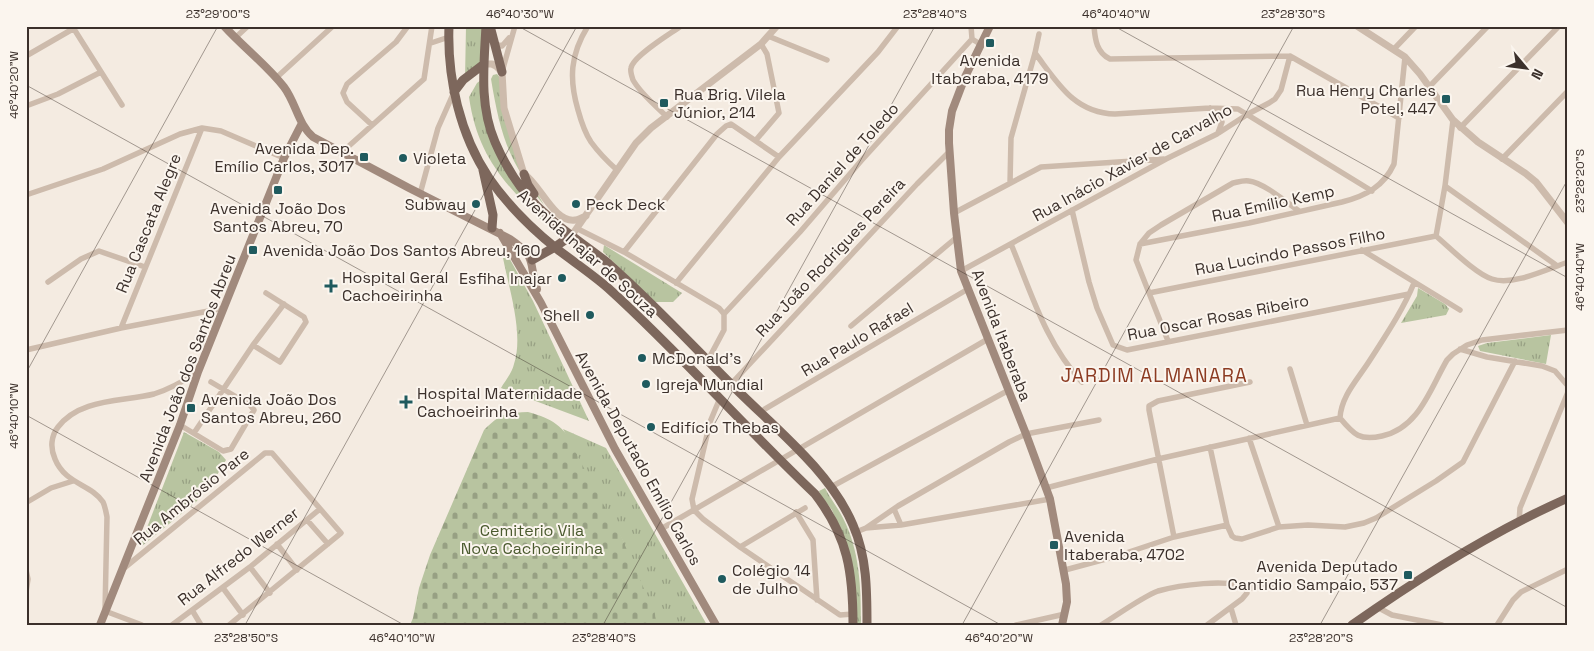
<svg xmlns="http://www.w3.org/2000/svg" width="1594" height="651" font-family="'Space Grotesk',sans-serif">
<defs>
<pattern id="cemetery-stones" width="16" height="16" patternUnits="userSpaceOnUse" patternTransform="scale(1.25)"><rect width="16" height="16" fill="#b8c4a0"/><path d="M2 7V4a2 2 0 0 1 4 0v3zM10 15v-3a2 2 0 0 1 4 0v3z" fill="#97a083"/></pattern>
<pattern id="park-tufts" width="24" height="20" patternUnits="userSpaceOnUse" patternTransform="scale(1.25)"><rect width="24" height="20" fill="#b8c4a0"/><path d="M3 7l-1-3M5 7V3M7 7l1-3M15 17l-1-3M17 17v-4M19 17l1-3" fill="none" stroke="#97a083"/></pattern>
</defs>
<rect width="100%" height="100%" fill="#f4ebe1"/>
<path fill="url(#cemetery-stones)" d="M528,412C554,419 561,426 577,447L665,625H410L413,618L419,588L430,555L484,430C500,414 505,413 528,412Z"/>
<path fill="url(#park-tufts)" d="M466,26H482V62L465,79Z
M497,74L502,80L505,108L528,177L544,205C508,162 500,133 491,79L493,75Z
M481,80L499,157L528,204L543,220L542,221C503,182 477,154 469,97L477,83Z
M604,245L682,293L673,302H655L603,252Z
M507,254L533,301L589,421L501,388C505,381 512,373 514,364C524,334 509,289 503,258Z
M1418,288L1445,304L1449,309L1446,315L1401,323L1417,296Z
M1551,335L1546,364L1480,351L1478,346L1487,343Z
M563,429L606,448L707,625H656L654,604L648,598L623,541Z
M184,432L219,452L226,460L214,480L196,502L142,546L141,543Z
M825,488C830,498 838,508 843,518C860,551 861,588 861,625H856L841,532L832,510L821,496L819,491Z"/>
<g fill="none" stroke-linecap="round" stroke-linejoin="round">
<path stroke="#cdbbac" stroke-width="5.5" d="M588,26C570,55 569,79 578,110C581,121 585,133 591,142C599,153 608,162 617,170
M971,26L972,39
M1094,26C1095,40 1097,53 1110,59L1290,56L1399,118
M74,29L122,105
M768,36L827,60
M235,38L248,26
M431,43L449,37
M495,44L502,46L509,38
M1394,49L1416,26
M1035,53C1057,82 1074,113 1115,114L1210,108L1238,109L1372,191
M26,56L78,26
M502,72L515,26
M276,78L333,26
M1429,87L1488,26
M26,106L58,94L101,72
M1210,108L1222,122L1218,133
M667,117C656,106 641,94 633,80C632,77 630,71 631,68C633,56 670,34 681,26
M1453,120L1445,186L1436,236C1450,248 1476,274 1492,279C1514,286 1547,269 1568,262
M372,125L347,102L343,93L347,84L396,42L408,26
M1460,128L1559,26
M756,140L779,113L767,54L761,44
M341,153L424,79L432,26
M1502,159L1568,91
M1010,183L1011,138L1035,53L1039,34
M1445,186L1556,265
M420,194L438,128L454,92
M26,195L103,169L180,134L202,128L221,131L284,158
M1072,210L1089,282L1097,308L1113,345L1127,350L1409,294
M954,213L1041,167L1164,159
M578,229L624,252L719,308L724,314V330L708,360
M1011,244C1031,292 1046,344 1082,382
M1140,244L1249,223L1342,202C1366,196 1384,186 1394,164L1405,57
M1362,250L1460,310
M624,252L717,134L726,126L731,124L779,157
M961,271L1166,159L1217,134L1248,114L1269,103L1275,99L1281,90L1290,56
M48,282L81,259L99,251L145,267
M676,283L779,157L878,52L898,26
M1414,283C1403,310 1386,335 1370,360C1358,379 1341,396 1340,418C1354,435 1360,441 1382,436C1419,428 1430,389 1447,360L1453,354L1467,345L1482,340L1568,330
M1149,293L1436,236
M724,314L800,232L861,161L972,39L980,44
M851,326L957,237
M121,328L202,128
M1168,341L1136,260L1140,244L1149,233L1161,225L1233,183C1238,182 1244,180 1249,181C1264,183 1286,202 1299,211
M253,345L280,362L306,322L304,317L266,293
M1460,349L1487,357L1542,366L1555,371L1568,386
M26,350L121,328L224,308
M1290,369L1307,425
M731,384L917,184L950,151
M720,398L710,422L692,499L694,510L703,519L740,547L840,615L853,614
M760,412L968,289
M180,425L223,451L231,449L254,410L250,405L211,382
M194,433L253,345L284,304
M1249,438L1279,527
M1210,447L1227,525L1232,536L1235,538L1242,539L1279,527L1308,525L1345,527L1364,523L1376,518L1436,481L1463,462L1515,361
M831,487L1009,390
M1046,488L1158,459L1340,418
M29,501L51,488L73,481
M894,509L901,525
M796,512L813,540L817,600
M307,520L328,544
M1519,523L1520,508L1568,392
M866,528L898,506L1009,442L1026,434L1099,420
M661,529L988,339
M856,532L866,528L901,525L1050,499
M1174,537L1149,410V406L1158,401L1250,382
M277,544L297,570
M740,547L805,508
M250,567L270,593
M123,569L265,453H272L341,533L229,625
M26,570L28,579L26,592
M1065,570L1117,556L1174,537L1227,525
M223,588L243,615
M1246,589L1278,583
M1377,607L1392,615L1442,625
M1231,608L1236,625
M192,610L201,625
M142,625L105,611L107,517C106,512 105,506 103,502C91,484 65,484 55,459C50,448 51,436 58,427C80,398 122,402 154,394C170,389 184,381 198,372
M172,625L250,567L320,509
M1016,625L1065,614
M1101,625C1116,616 1142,597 1158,591C1176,586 1232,577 1246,589L1247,593L1242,599L1207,625
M1497,625L1513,600L1521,592L1568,569"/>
<path stroke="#cdbbac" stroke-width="7" d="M1357,26L1405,57L1420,74L1453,120L1478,142L1525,173L1536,182L1568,223
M484,64H492L496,66L502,72L504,108L524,174C540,184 554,223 575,220C578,220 582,218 586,216
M572,235L636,143L651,128L761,44L777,26"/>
<path stroke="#a18a7d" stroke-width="8" d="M224,26C243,47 267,65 284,87C296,103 298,124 313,137L409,188L510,239C538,258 528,261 537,289
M990,26L965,77L952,111L949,130V143L954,213L961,271L1026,434L1050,499L1066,584L1067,602L1062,625
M500,233L541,303L615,449L716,625
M100,625L180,425L198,372L284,158L302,123"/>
<path stroke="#7d675c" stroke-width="9" d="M449,26C447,78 460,135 489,178C507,204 532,229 557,249C574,262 592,274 608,288C680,353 744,427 815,494C848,537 853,572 853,625
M486,26C484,65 479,105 495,142C507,170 526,198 550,218C568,235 590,248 609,264C652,302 690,343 730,383C771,425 830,470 853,525C867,557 867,591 867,625
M490,26L502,72
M454,92L463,80L484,64
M483,170L493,215L492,228
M524,174L528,185L534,194
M532,260L555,247L572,235
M1352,625C1420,577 1491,532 1568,498"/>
</g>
<path fill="none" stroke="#3b302b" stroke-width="1" stroke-opacity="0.45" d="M518,26L1568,608M1114,26L1568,278M26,85L1001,625M26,373L218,26M26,415L404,625M245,625L577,26M603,625L935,26M962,625L1294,26M1320,625L1568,179"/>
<g fill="#1f5a5e" stroke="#fbf5ee" stroke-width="2">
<rect x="985" y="38" width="10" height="10" rx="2.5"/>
<rect x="1441" y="94" width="10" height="10" rx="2.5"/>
<rect x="659" y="98" width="10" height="10" rx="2.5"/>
<rect x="359" y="152" width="10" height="10" rx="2.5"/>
<circle cx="403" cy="158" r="5"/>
<rect x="273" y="185" width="10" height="10" rx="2.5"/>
<circle cx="476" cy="204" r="5"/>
<circle cx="576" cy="204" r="5"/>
<rect x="248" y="245" width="10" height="10" rx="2.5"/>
<circle cx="562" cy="278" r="5"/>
<path d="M328.5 278.5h5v5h5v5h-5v5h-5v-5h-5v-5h5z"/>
<circle cx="590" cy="315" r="5"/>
<circle cx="642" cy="358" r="5"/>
<circle cx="646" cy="384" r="5"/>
<path d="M403.5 394.5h5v5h5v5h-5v5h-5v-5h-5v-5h5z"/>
<rect x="186" y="403" width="10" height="10" rx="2.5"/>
<circle cx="651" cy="427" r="5"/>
<rect x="1049" y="540" width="10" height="10" rx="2.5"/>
<rect x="1403" y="570" width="10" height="10" rx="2.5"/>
<circle cx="722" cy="579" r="5"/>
</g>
<g text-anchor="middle" stroke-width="4" stroke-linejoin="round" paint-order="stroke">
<g font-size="16" fill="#3b302b" stroke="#fbf5ee" text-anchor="start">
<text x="990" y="66" text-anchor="middle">Avenida<tspan x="990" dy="18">Itaberaba, 4179</tspan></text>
<text x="1436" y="96" text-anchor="end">Rua Henry Charles<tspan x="1436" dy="18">Potel, 447</tspan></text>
<text x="674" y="100">Rua Brig. Vilela<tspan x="674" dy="18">Júnior, 214</tspan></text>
<text x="354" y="154" text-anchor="end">Avenida Dep.<tspan x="354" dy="18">Emílio Carlos, 3017</tspan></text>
<text x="413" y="164">Violeta</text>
<text x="466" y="210" text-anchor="end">Subway</text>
<text x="586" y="210">Peck Deck</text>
<text x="278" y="214" text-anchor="middle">Avenida João Dos<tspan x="278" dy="18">Santos Abreu, 70</tspan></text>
<text x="263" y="256">Avenida João Dos Santos Abreu, 160</text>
<text x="342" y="283">Hospital Geral<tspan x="342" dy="18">Cachoeirinha</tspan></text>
<text x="552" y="284" text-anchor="end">Esfiha Inajar</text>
<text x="580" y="321" text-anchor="end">Shell</text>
<text x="652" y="364">McDonald's</text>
<text x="656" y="390">Igreja Mundial</text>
<text x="417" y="399">Hospital Maternidade<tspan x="417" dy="18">Cachoeirinha</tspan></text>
<text x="201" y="405">Avenida João Dos<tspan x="201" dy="18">Santos Abreu, 260</tspan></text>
<text x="661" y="433">Edifício Thebas</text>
<text x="1064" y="542">Avenida<tspan x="1064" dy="18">Itaberaba, 4702</tspan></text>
<text x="1398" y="572" text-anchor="end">Avenida Deputado<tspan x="1398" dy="18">Cantidio Sampaio, 537</tspan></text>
<text x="732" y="576">Colégio 14<tspan x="732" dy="18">de Julho</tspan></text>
</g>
<g font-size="16" fill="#3b302b" stroke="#fbf5ee">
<text transform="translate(1132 162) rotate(-29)" y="6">Rua Inácio Xavier de Carvalho</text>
<text transform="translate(842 164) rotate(-48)" y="6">Rua Daniel de Toledo</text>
<text transform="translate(1273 203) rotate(-12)" y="6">Rua Emílio Kemp</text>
<text transform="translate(148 223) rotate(-68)" y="6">Rua Cascata Alegre</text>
<text transform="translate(1290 251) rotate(-11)" y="6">Rua Lucindo Passos Filho</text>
<text transform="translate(588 253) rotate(42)" y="6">Avenida Inajar de Souza</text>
<text transform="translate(830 257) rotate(-47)" y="6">Rua João Rodrigues Pereira</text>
<text transform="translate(1218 317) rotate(-11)" y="6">Rua Oscar Rosas Ribeiro</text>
<text transform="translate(1002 335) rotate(69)" y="6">Avenida Itaberaba</text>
<text transform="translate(857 339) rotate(-31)" y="6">Rua Paulo Rafael</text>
<text transform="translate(187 368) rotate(-69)" y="6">Avenida João dos Santos Abreu</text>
<text transform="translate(639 458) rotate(61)" y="6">Avenida Deputado Emílio Carlos</text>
<text transform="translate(191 496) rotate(-39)" y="6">Rua Ambrósio Pare</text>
<text transform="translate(238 556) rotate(-38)" y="6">Rua Alfredo Werner</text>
</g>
<g font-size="16" fill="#4a5a2e" stroke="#fbf5ee">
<text x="532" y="536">Cemiterio Vila<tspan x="532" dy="18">Nova Cachoeirinha</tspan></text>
</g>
<g font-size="19" letter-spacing="1" fill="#8c3b22" stroke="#fbf5ee">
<text x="1154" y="382">JARDIM ALMANARA</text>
</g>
</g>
<rect width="1594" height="651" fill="none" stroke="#fbf5ee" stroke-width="55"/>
<g transform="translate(1526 68) rotate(119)" stroke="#fbf5ee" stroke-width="4" paint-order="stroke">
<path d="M0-4L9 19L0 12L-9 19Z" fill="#3b302b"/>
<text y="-8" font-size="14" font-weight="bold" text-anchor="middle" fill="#3b302b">N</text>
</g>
<rect x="28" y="28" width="1538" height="596" fill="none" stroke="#3b302b" stroke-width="2"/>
<g font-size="12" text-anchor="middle" fill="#3b302b">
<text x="218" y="18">23°29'00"S</text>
<text x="520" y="18">46°40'30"W</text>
<text x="935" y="18">23°28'40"S</text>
<text x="1116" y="18">46°40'40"W</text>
<text x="1293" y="18">23°28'30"S</text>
<text transform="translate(14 85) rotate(-90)" y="4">46°40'20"W</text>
<text transform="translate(1580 181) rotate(-90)" y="4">23°28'20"S</text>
<text transform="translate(1580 277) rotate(-90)" y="4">46°40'40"W</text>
<text transform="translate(14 416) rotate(-90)" y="4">46°40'10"W</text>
<text x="246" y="642">23°28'50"S</text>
<text x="402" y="642">46°40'10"W</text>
<text x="604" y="642">23°28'40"S</text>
<text x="999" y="642">46°40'20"W</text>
<text x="1321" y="642">23°28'20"S</text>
</g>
</svg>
